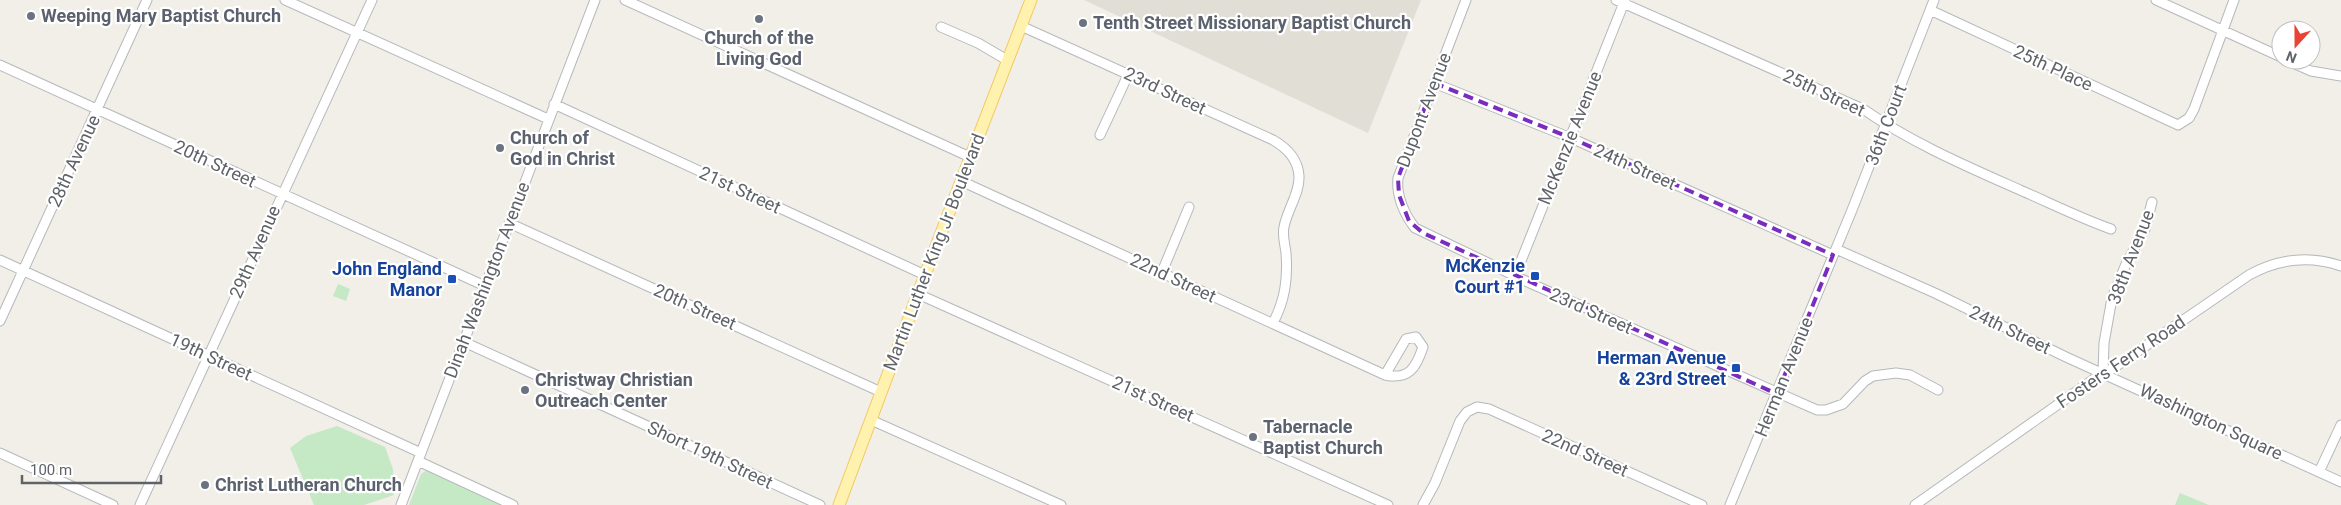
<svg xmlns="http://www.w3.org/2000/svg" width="2341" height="505" viewBox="0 0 2341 505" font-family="Roboto,sans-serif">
  <rect width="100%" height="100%" fill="#f1efe8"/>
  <path fill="#e1ded6" d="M 1084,0 L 1421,0 L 1368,133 Z"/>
  <path fill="#c5e8c5" d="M 338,284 L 350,289 L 346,301 L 333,296 Z
    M 337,426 L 385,447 L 393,469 L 394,495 L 364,505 L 314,505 L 290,448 L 306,436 Z
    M 427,470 L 504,505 L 409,505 L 421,474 Z
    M 2180,493 L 2209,505 L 2175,505 Z"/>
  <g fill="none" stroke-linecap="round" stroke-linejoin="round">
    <defs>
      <path id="minor" d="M 285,0 L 548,119
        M 625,0 L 970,157
        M 1466,0 L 1398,178 C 1396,195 1404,214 1415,228 L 1532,284 L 1817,410 L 1826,410 L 1843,404 L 1865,381 L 1873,376 L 1896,373 L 1910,375 L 1938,390
        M 1616,0 L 1863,109 C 1912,143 1966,166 2020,190 C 2050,203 2080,218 2111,229
        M 2156,0 L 2281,57
        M 1930,10 L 2178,125 L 2189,118 L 2194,109 L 2234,0
        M 1021,26 L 1273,140 C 1287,148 1298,159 1299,176 C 1300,193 1287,210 1284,227 C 1282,235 1285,244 1286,253 C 1288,279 1285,300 1273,323
        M 941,27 L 978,43 L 1007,60
        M 2286,60 L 2311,71 L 2341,76
        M 0,65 L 485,286
        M 1434,83 L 1571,138 L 1833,255
        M 554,104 L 925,275
        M 1100,135 L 1128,75
        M 961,181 L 1385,375
        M 509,223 L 881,392
        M 1836,249 L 1937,294 L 2066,357 L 2341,482
        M 0,260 L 421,453
        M 1162,272 L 1189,207
        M 1515,276 L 1625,0
        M 918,294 L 1388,505
        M 0,321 L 147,0
        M 1416,337 L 1423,347 C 1416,368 1409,380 1385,375 L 1406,339 Z
        M 464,342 L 820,505
        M 2103,373 L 2104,343 L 2112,298 L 2126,264 L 2145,229 L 2152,202
        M 871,420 L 1061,505
        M 0,453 L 113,505
        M 418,461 L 513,505
        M 2319,472 L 2341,425
        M 140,505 L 372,0
        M 401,505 L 595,0
        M 1423,505 L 1435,483 L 1460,421 L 1467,412 L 1477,407 L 1489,409 L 1702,505
        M 1730,505 L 1852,210 L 1934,0
        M 1915,505 L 2094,379 L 2115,367 L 2249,275 C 2278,259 2309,255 2341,266"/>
      <path id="major" d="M 839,505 L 925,275 L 1031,0"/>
    </defs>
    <use href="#minor" stroke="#b5b8bc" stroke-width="11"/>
    <use href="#major" stroke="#f2c960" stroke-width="13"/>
    <use href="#minor" stroke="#fff" stroke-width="9"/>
    <use href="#major" stroke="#fff2af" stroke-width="11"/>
  </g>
  <path fill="none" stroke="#7b2cbf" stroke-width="4" stroke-dasharray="10 6" stroke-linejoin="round" d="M 1434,83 L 1571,138 L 1833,255 L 1777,394 L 1423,233 L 1409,221 L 1399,195 L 1398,178 Z"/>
  <g fill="#6b7280" stroke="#fff" stroke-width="2">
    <circle cx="31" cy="16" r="5"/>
    <circle cx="759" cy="19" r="5"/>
    <circle cx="1083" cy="23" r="5"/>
    <circle cx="500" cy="148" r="5"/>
    <circle cx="525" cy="390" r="5"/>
    <circle cx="1253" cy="437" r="5"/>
    <circle cx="205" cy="485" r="5"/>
  </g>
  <g fill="#1a4fb4" stroke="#fff" stroke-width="2">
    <rect x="1530" y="271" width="10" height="10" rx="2.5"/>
    <rect x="447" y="274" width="10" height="10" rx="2.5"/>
    <rect x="1731" y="363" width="10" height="10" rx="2.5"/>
  </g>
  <g text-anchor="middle" stroke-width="4.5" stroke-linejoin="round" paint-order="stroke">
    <g font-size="18" font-weight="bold" fill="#5b616d" stroke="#fff" text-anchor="start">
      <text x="41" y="22">Weeping Mary Baptist Church</text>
      <text x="1093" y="29">Tenth Street Missionary Baptist Church</text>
      <text x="759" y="44" text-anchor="middle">Church of the<tspan x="759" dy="21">Living God</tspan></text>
      <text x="510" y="144">Church of<tspan x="510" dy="21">God in Christ</tspan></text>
      <text x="535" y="386">Christway Christian<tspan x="535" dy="21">Outreach Center</tspan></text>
      <text x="1263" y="433">Tabernacle<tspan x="1263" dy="21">Baptist Church</tspan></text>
      <text x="215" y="491">Christ Lutheran Church</text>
    </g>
    <g font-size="18" fill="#5f6368" stroke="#fff">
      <text transform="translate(2053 68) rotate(25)" y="6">25th Place</text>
      <text transform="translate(1165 91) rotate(25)" y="6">23rd Street</text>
      <text transform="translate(1824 93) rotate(25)" y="6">25th Street</text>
      <text transform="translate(1424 110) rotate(-69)" y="6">Dupont Avenue</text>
      <text transform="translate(1886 125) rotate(-69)" y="6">36th Court</text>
      <text transform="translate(1570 138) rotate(-68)" y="6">McKenzie Avenue</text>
      <text transform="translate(74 161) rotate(-65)" y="6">28th Avenue</text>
      <text transform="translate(215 164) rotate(25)" y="6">20th Street</text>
      <text transform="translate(1635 167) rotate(24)" y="6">24th Street</text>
      <text transform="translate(740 190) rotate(25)" y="6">21st Street</text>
      <text transform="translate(255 252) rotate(-66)" y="6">29th Avenue</text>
      <text transform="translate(934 252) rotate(-69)" y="6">Martin Luther King Jr Boulevard</text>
      <text transform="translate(2131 257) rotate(-69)" y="6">38th Avenue</text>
      <text transform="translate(1173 278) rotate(25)" y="6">22nd Street</text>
      <text transform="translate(487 280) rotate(-69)" y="6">Dinah Washington Avenue</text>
      <text transform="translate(695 307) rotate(24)" y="6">20th Street</text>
      <text transform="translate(1591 311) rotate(24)" y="6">23rd Street</text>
      <text transform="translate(2010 330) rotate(26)" y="6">24th Street</text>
      <text transform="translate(211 357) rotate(25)" y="6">19th Street</text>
      <text transform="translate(2121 362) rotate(-34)" y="6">Fosters Ferry Road</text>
      <text transform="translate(1784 377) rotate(-68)" y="6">Herman Avenue</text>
      <text transform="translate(1153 399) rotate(24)" y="6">21st Street</text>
      <text transform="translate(2211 422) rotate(25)" y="6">Washington Square</text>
      <text transform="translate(1585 453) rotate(24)" y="6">22nd Street</text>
      <text transform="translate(710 455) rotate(25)" y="6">Short 19th Street</text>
    </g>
    <g font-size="18" font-weight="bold" fill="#164399" stroke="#fff" text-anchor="end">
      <text x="1525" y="272">McKenzie<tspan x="1525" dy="21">Court #1</tspan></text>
      <text x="442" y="275">John England<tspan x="442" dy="21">Manor</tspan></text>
      <text x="1726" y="364">Herman Avenue<tspan x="1726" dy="21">&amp; 23rd Street</tspan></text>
    </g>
  </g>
  <g transform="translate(2296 45) rotate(201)"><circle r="24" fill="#ffffff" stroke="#bfc1c3"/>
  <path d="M0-4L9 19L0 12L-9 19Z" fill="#ea4335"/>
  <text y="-8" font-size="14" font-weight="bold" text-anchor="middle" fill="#5f6368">N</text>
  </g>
  <path d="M22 475v8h139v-8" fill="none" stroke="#5f6368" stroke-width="2.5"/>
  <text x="30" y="475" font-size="15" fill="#5f6368" stroke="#ffffff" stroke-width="4" paint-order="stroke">100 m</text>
</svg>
